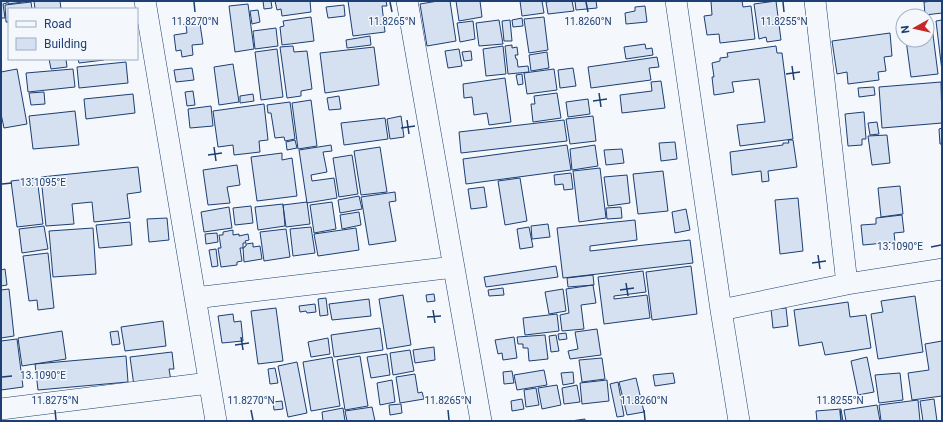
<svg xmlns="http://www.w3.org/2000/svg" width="943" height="422" viewBox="0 0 943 422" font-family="Roboto,sans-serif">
  <rect width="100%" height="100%" fill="#f4f7fb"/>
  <path fill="#d5e0f0" stroke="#1d3f73" d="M 1,1 L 7,1 L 7,3 L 3,4 L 5,18 L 1,18 Z
    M 8,1 L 30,1 L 8,4 Z
    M 34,1 L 60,1 L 61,9 L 35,9 Z
    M 263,1 L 271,1 L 272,8 L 264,9 Z
    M 275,1 L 310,1 L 311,12 L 282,16 L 281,9 L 277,10 Z
    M 348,1 L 386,1 L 387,6 L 382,6 L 385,32 L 353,36 Z
    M 438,1 L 450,1 L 456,41 L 427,46 L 420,4 Z
    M 456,1 L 480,1 L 482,17 L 459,21 Z
    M 520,1 L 542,1 L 544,13 L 522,16 Z
    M 552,1 L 572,1 L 574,11 L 548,14 L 546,2 Z
    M 575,1 L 596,1 L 597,8 L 576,10 Z
    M 711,1 L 742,1 L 743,7 L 751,6 L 755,39 L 720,43 L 719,34 L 707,35 L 704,16 L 712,15 Z
    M 776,1 L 781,40 L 767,42 L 766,37 L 759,39 L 754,4 Z
    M 933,1 L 942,1 L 942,13 L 925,15 L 924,2 Z
    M 31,2 L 32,9 L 9,9 L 9,22 L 6,22 L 5,5 Z
    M 248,4 L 254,49 L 235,52 L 229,6 Z
    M 344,5 L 345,16 L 328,18 L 326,7 Z
    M 645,6 L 647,22 L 626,24 L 625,13 L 635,11 L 635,7 Z
    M 258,10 L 260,22 L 252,24 L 250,11 Z
    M 311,17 L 314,41 L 282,45 L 280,27 L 284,26 L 283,21 Z
    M 544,17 L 548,50 L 529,53 L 524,19 Z
    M 522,18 L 523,26 L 513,27 L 512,20 Z
    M 499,20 L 503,44 L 479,46 L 476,23 Z
    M 510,20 L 512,41 L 504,41 L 502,21 Z
    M 942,20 L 942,71 L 936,21 Z
    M 473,21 L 475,39 L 460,42 L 457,23 Z
    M 200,24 L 203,44 L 192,45 L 193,55 L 182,57 L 181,50 L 176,51 L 174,35 L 187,33 L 186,25 Z
    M 932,27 L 938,74 L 911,77 L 906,40 L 927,40 L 927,28 Z
    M 276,28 L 278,46 L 255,49 L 253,31 Z
    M 890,33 L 892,56 L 884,57 L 886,71 L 878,72 L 879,80 L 848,84 L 847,72 L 837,74 L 832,41 Z
    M 370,36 L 371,45 L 347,48 L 346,40 Z
    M 645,44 L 646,49 L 652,48 L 653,55 L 626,59 L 624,47 Z
    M 512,45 L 512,48 L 517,47 L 518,55 L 515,55 L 516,59 L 517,59 L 518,67 L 528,66 L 529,72 L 508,74 L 505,46 Z
    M 293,46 L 294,52 L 307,51 L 312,89 L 301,91 L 301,96 L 287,98 L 280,47 Z
    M 503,46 L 506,74 L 486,76 L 483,49 Z
    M 776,46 L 777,53 L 782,53 L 793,139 L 740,146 L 737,125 L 765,122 L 759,79 L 732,82 L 734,92 L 714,95 L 712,77 L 714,77 L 712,63 L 720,61 L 720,58 L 728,57 L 727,53 Z
    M 374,47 L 379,85 L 325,93 L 320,53 Z
    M 277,49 L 283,97 L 261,100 L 255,52 Z
    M 459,49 L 462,66 L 448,68 L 445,51 Z
    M 471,51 L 472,60 L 464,61 L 462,52 Z
    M 547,52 L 549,68 L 531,71 L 529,55 Z
    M 657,57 L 659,67 L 649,68 L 651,80 L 591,88 L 588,67 Z
    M 49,59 L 66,59 L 67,67 L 51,69 Z
    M 78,59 L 103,59 L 104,60 L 79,63 Z
    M 126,62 L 128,83 L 79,88 L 77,67 Z
    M 233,64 L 239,102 L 219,105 L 214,67 Z
    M 192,68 L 194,80 L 176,82 L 174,70 Z
    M 573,68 L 576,86 L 560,88 L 558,70 Z
    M 17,69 L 27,124 L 4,128 L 1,114 L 1,72 Z
    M 73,69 L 75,87 L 28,92 L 26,73 Z
    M 554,69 L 557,90 L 527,94 L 524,73 Z
    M 522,74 L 523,84 L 518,85 L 516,75 Z
    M 505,78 L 511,122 L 489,125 L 487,113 L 474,115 L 472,97 L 464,98 L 463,84 Z
    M 661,81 L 665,108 L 622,113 L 620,95 L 652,91 L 651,82 Z
    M 941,82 L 942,123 L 882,128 L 879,87 Z
    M 874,87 L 875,95 L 859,97 L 858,88 Z
    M 193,91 L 195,105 L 187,106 L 185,92 Z
    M 44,92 L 45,104 L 31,105 L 29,93 Z
    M 557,93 L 561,118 L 533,122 L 531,104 L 535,104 L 534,96 Z
    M 133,94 L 135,113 L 86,119 L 84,99 Z
    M 253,94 L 254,101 L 240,103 L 240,96 Z
    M 339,96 L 341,109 L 329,110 L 327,98 Z
    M 588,99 L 590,114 L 568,117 L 566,102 Z
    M 311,100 L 317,146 L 298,149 L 292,103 Z
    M 290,102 L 295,139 L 285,141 L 284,137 L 275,138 L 271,113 L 268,113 L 267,105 Z
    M 264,104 L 268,140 L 259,141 L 260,152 L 234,155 L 233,145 L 218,147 L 213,111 Z
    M 211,106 L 213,126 L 190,128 L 188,109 Z
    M 75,111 L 79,145 L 33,149 L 29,116 Z
    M 864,112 L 866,139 L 862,139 L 862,145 L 848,146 L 845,114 Z
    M 401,116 L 404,137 L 390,139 L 387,119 Z
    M 593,116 L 596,141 L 570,144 L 566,119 Z
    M 385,118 L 388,139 L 344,145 L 341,123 Z
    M 564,120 L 567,141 L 461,153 L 459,132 Z
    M 877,122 L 879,134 L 870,135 L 868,123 Z
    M 942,128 L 942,144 L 940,144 L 939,129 Z
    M 887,135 L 890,163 L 872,165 L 868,136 Z
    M 295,140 L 297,148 L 287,150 L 286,142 Z
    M 788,140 L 793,140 L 797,167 L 768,171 L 769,181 L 762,182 L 761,171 L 732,175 L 730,152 L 783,145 L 783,143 L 789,143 Z
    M 675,142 L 677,159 L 661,161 L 659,143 Z
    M 331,145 L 332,151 L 323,152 L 327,172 L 311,175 L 312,181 L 334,178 L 337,198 L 307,203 L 299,150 Z
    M 567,145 L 571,170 L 466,184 L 463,159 Z
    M 595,145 L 598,166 L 572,170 L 570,149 Z
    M 380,147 L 387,192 L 361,195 L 354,151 Z
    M 622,149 L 624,163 L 606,165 L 604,150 Z
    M 282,153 L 282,160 L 292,158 L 297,196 L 257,201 L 251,157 Z
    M 352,155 L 358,194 L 339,197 L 333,158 Z
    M 237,165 L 240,185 L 227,187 L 230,203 L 208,205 L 203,170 Z
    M 138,167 L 141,192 L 127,194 L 130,218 L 94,222 L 92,202 L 72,204 L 74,224 L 46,226 L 41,177 Z
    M 600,168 L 606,218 L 579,222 L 573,171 Z
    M 663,171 L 668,211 L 638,214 L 633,174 Z
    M 571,173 L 573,189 L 564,190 L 563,184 L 555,185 L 554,175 Z
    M 627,175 L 630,203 L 608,206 L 604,177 Z
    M 37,178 L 43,224 L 17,227 L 11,181 Z
    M 520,178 L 527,221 L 505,225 L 498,181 Z
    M 900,186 L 903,214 L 881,217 L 878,188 Z
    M 484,187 L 487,207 L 471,209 L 468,189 Z
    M 395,192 L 396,201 L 389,202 L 396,241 L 369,245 L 361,197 Z
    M 359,196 L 362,209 L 340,213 L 338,200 Z
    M 798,198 L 803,251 L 780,254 L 775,200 Z
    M 307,202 L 310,224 L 286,227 L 283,205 Z
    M 332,202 L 336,229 L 314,233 L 310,205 Z
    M 283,204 L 285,226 L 258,230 L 255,207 Z
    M 251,206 L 253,223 L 235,225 L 233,208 Z
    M 229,207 L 232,228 L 204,232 L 201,212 Z
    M 621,207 L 622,218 L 607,219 L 606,208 Z
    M 686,209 L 690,230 L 675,233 L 672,212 Z
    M 359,212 L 361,225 L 342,229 L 340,215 Z
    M 902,215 L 904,232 L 894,233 L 895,242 L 863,245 L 861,225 L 876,224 L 876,218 Z
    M 167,218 L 169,240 L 149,242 L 147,219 Z
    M 635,220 L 637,240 L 590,246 L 590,251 L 690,240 L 693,263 L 563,278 L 557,228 Z
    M 130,222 L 132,245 L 99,248 L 96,225 Z
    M 548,224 L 550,237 L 532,239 L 531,226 Z
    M 44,226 L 48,249 L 22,253 L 19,229 Z
    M 311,227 L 315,253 L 293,256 L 290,229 Z
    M 529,227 L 533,247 L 520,249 L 517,229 Z
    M 93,228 L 96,274 L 53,277 L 49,231 Z
    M 356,228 L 359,250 L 318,256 L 314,234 Z
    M 286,229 L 290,257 L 264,261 L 260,232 Z
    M 233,230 L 233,235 L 239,234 L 239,236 L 248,234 L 249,240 L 245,241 L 246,243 L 243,243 L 243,248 L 240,248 L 242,261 L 237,262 L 237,265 L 221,267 L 218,248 L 221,248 L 219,235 L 223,235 L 223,232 Z
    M 217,233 L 218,242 L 206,244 L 205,234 Z
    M 253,243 L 253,247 L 260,246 L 262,259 L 244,262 L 243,248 L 244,248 L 244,247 L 246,246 L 246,244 Z
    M 216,249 L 218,266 L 212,267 L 209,250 Z
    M 48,253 L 54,308 L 38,310 L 37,300 L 29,301 L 23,256 Z
    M 556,266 L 558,277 L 486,287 L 484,277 Z
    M 691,266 L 697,314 L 652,320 L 646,272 Z
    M 5,269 L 7,285 L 1,286 L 1,270 Z
    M 643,271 L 646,292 L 614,296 L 614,299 L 647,295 L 650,318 L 604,324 L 598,277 Z
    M 593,275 L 594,285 L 568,287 L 567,278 Z
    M 593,285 L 596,303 L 581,305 L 584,329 L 562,331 L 560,315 L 569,313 L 566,289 Z
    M 503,288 L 504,295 L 489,296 L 488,290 Z
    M 9,289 L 14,336 L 1,338 L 1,290 Z
    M 563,289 L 566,311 L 549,314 L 545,292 Z
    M 434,294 L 435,301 L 427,302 L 426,295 Z
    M 403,295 L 411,345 L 387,349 L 379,299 Z
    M 915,296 L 923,352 L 878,359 L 871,314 L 883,312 L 881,301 Z
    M 326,298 L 328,315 L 320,316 L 318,299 Z
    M 369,299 L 371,316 L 332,320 L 329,304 Z
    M 848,302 L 850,317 L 866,315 L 871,348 L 825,355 L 822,342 L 799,346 L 794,310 Z
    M 315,304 L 316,312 L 307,313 L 306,311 L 300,312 L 299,306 Z
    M 276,308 L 283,361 L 258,364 L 251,311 Z
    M 786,308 L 788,326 L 773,328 L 771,309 Z
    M 233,314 L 234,322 L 241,321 L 243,341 L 222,343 L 218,316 Z
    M 557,314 L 559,331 L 525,335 L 523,318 Z
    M 163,321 L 166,346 L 125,351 L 121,327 Z
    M 380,328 L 383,350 L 334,357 L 331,335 Z
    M 597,329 L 601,355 L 570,359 L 568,351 L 578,349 L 575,332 Z
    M 62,331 L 66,359 L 22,366 L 18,338 Z
    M 118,331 L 120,344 L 112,345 L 110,332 Z
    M 566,333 L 567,339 L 559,340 L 558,334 Z
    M 545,335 L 548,359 L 529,361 L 528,348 L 523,348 L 523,344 L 518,344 L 517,337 Z
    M 556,335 L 559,351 L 551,352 L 549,336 Z
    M 514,337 L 517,358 L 503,360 L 502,353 L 498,354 L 495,340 Z
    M 328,338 L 330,354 L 311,357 L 308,342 Z
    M 17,339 L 23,387 L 1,390 L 1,341 Z
    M 942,341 L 942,396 L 912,400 L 908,373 L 929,370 L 925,344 Z
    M 434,347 L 435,360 L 415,363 L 413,350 Z
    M 410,350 L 414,371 L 393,375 L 390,353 Z
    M 172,352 L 174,369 L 169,369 L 171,381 L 134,386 L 130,357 Z
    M 387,354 L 390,375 L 371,378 L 367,357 Z
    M 126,356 L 128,382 L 38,390 L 35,364 Z
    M 360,356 L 368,406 L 345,410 L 337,360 Z
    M 332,357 L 340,406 L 311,411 L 303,362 Z
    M 867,357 L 874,392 L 858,395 L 851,361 Z
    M 602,358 L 605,379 L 582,382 L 579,360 Z
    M 297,362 L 307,413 L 288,417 L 278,366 Z
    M 275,368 L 278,383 L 270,384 L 268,369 Z
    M 544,370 L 547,385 L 517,390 L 514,375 Z
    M 512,371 L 514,383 L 504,384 L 503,372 Z
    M 573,372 L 574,383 L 563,385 L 561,373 Z
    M 673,373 L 675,383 L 655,386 L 653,375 Z
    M 900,373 L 903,400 L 879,403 L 875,375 Z
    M 415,374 L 418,393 L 422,392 L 424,399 L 400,403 L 396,377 Z
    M 636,378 L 644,412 L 627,415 L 619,382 Z
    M 392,380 L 395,402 L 380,405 L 377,383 Z
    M 607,380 L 609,401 L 582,404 L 580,383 Z
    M 618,382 L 624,416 L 617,417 L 610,384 Z
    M 557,385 L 561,405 L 542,409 L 538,388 Z
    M 577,385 L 580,402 L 564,404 L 562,388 Z
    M 536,388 L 539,405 L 526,407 L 524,390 Z
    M 522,399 L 524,409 L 512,411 L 511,401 Z
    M 934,399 L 937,421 L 923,421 L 920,401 Z
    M 918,400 L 920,421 L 881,421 L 879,405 Z
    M 282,401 L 283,409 L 274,410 L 273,402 Z
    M 401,404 L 402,413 L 390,415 L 389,405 Z
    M 877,405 L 880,421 L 846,421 L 844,410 Z
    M 372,407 L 375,421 L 347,421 L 345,411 Z
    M 343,408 L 345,421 L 323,421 L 322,412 Z
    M 841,409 L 843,421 L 817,421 L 816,411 Z
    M 585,419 L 585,421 L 571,421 Z"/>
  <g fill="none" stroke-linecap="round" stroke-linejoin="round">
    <defs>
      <path id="minor" d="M 145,1 L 216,421
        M 407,1 L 481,421
        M 676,1 L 721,310 L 739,421
        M 815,1 L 847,284
        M 195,298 L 454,267
        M 721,310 L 847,284 L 942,269
        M 1,409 L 209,383"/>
    </defs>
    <use href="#minor" stroke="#1d3f73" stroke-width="22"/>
    <use href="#minor" stroke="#f4f7fb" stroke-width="21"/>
  </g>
  <path fill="none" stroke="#1d3f73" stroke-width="1.5" d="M 194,2 L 195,12M 390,2 L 392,12M 586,2 L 588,12M 783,2 L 784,12M 792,66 L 794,80M 786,74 L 800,72M 599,93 L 601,107M 593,101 L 607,99M 407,120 L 409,134M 401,128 L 415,126M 214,147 L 216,161M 208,155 L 222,153M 2,184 L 12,183M 931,247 L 941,245M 818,255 L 820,269M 812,263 L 826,261M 626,283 L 628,296M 620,290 L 634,288M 433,310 L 435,323M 427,317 L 441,316M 241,337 L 243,350M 235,345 L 249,343M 2,377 L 12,376M 55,410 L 56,420M 251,410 L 253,420M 448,410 L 449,420M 644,410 L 645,420M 840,410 L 841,420"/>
  <g font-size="10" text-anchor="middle" fill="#1d3f73" stroke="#f4f7fb" stroke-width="3" stroke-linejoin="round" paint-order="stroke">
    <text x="195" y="25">11.8270°N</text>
    <text x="392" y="25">11.8265°N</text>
    <text x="588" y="25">11.8260°N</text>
    <text x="784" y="25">11.8255°N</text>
    <text x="43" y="186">13.1095°E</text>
    <text x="900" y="250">13.1090°E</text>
    <text x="43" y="379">13.1090°E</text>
    <text x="55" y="404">11.8275°N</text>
    <text x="251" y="404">11.8270°N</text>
    <text x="448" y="404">11.8265°N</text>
    <text x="644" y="404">11.8260°N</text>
    <text x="840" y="404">11.8255°N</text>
  </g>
  <rect width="943" height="422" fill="none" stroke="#1d3f73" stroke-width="4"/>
  <rect x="8" y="8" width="130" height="52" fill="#f4f7fb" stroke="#9eadc5"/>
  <rect x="16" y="21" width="20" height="6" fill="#f4f7fb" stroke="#9eadc5"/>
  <text x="44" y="28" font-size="12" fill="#1d3f73">Road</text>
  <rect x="16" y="38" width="20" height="12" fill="#d5e0f0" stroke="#9eadc5"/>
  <text x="44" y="48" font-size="12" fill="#1d3f73">Building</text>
  <g transform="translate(915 28) rotate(262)"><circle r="19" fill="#f4f7fb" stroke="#9eadc5"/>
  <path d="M0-3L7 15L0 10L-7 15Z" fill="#c62828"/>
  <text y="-6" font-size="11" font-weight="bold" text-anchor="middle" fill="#1d3f73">N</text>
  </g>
</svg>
